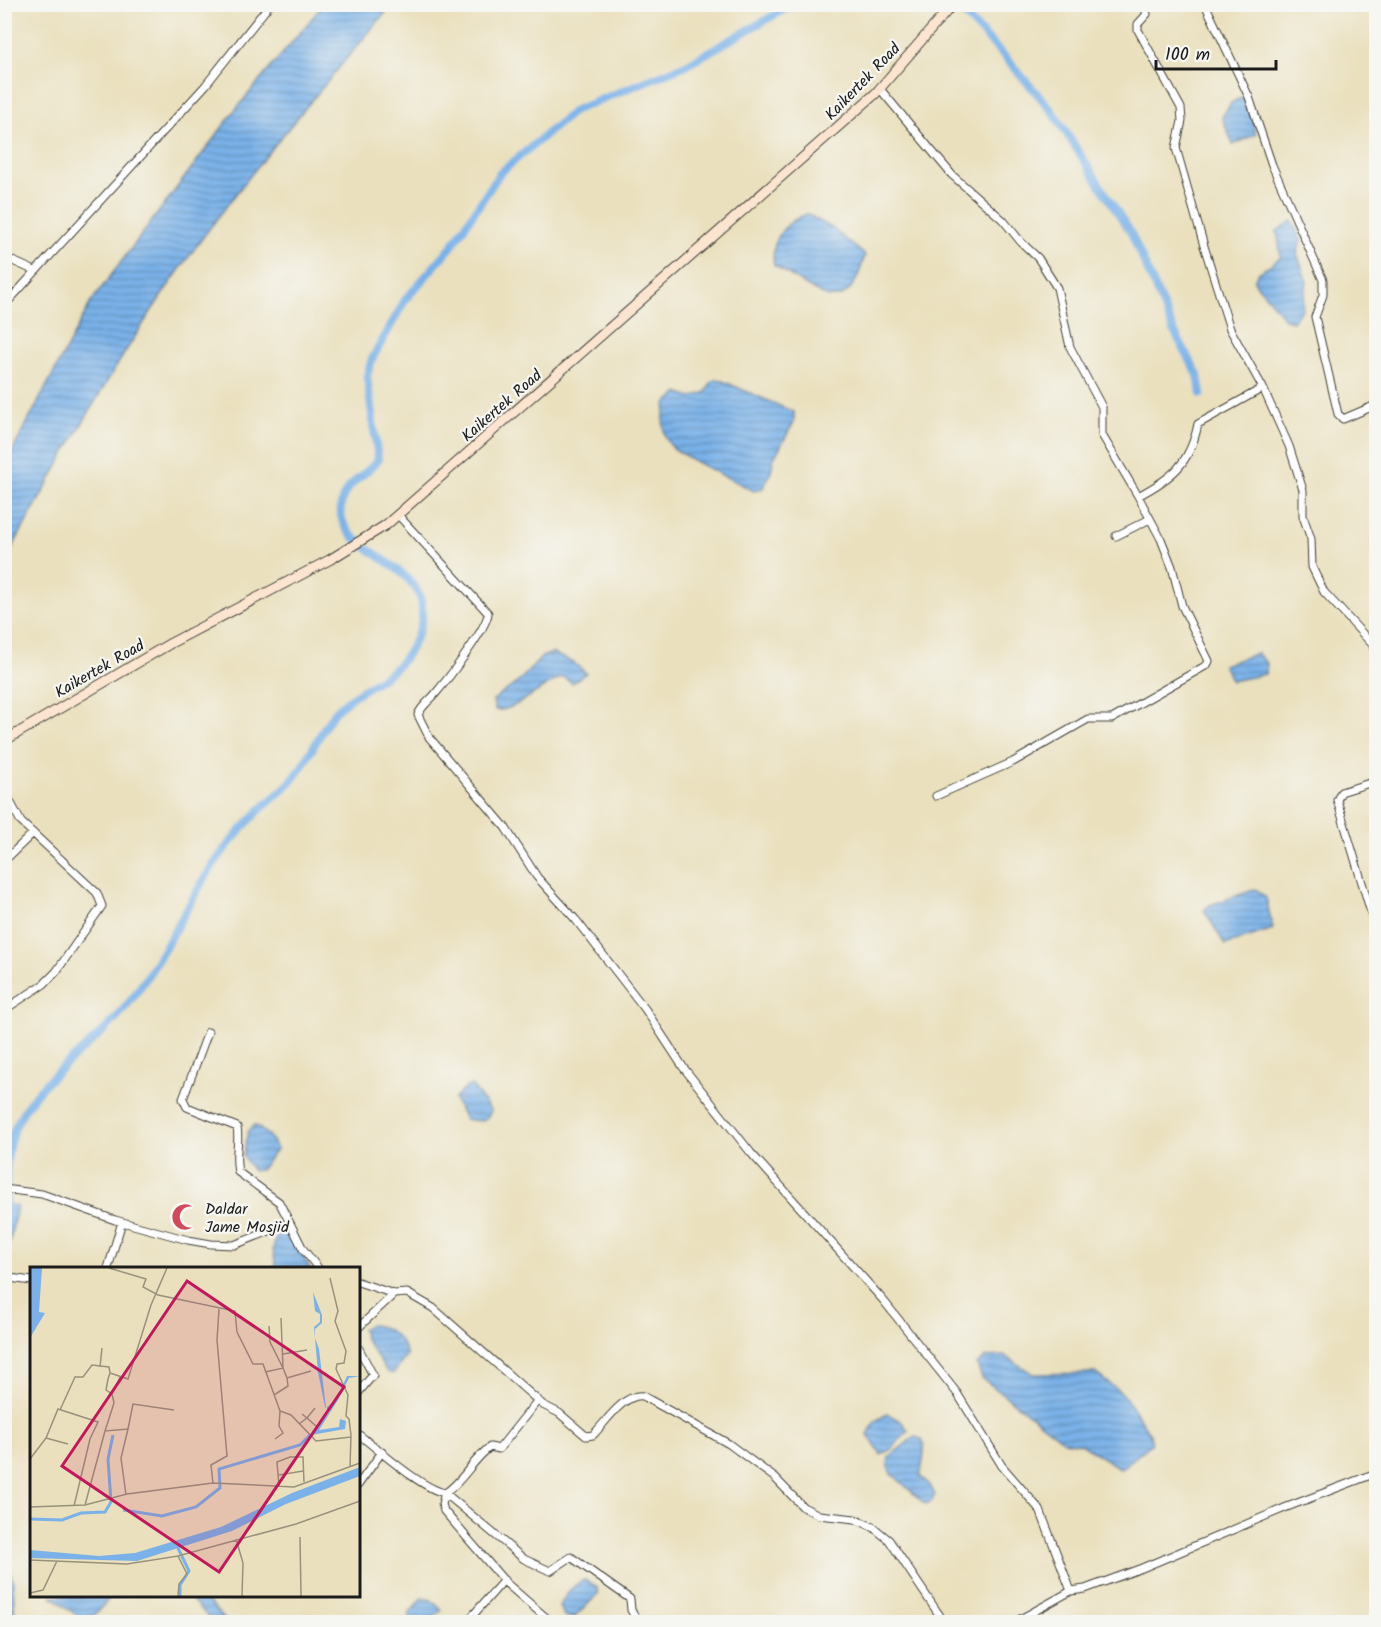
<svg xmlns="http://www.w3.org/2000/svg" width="1381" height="1627" viewBox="0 0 1381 1627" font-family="Kalam,sans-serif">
  <defs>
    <pattern id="water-rules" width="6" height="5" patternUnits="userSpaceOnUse" patternTransform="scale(1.5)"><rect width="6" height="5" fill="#79b1e8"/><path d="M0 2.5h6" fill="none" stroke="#628fbb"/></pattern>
  </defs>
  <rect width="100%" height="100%" fill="#f6f6f2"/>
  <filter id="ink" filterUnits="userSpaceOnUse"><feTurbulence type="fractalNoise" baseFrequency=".0167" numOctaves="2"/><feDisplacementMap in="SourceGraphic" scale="12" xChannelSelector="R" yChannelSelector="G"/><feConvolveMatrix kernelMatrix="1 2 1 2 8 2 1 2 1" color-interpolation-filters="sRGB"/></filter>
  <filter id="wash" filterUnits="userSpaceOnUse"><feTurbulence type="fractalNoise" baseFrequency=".008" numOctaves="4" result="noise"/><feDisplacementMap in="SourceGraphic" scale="24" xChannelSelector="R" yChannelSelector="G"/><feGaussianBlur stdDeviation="1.35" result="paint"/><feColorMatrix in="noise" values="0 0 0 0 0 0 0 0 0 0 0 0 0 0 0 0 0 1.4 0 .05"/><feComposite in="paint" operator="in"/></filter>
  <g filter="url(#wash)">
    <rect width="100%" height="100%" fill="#eae0bd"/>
    <path fill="url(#water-rules)" stroke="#4a6682" stroke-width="1.5" d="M 323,5 L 392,5 C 317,94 240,183 173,279 C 111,369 58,465 5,561 L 5,465 L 91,302 L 236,109 Z
      M 1241,97 L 1246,99 L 1256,134 L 1233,145 L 1222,117 L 1231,103 Z
      M 807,214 L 832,228 L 865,255 C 846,327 818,291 774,265 C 770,240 784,222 807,214 Z
      M 1292,221 L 1301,240 L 1297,253 L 1307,282 L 1302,309 L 1293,321 L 1283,318 C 1275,303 1263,295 1254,281 L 1257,274 L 1281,257 L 1277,231 Z
      M 718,379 L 794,412 L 794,422 L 773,460 L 771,472 L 763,488 L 754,491 C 736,481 684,459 671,446 C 660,435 663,415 667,402 L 679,393 L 691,398 L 706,392 L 712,381 Z
      M 552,653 L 574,663 L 586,673 L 572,683 L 563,677 C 542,684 515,713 495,710 L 493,700 L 518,682 L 542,657 Z
      M 1257,653 L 1267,664 L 1265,674 L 1232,681 L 1223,665 Z
      M 1256,889 L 1266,898 L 1273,929 L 1225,945 L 1204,910 L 1210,905 Z
      M 468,1086 L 472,1086 L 491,1111 C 485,1124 478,1121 465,1119 L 454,1099 Z
      M 255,1125 L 268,1135 L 277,1149 L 260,1170 L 253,1171 L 243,1156 L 248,1131 Z
      M 5,1205 L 17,1206 L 5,1265 L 4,1205 Z
      M 278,1231 L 288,1233 L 310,1268 L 276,1268 L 273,1249 Z
      M 368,1325 C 388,1325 401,1337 407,1355 L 394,1373 L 389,1373 L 385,1369 L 365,1339 L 362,1329 Z
      M 1006,1356 L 1033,1374 L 1095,1373 L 1123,1394 L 1150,1434 L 1152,1443 L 1121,1469 L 1081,1444 L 1064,1441 L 982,1378 L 977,1365 L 986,1357 Z
      M 887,1414 L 900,1420 L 908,1430 L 893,1448 L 881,1455 L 868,1435 L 875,1421 Z
      M 914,1437 L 922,1439 C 927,1447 922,1465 920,1476 L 930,1485 L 935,1495 L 931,1502 L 925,1504 L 890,1472 L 888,1466 L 889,1457 Z
      M 5,1556 L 13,1581 L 15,1622 L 5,1622 Z
      M 585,1580 L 597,1587 L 598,1594 L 574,1618 L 564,1617 L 560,1606 C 565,1595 573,1584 585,1580 Z
      M 52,1596 L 112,1596 L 93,1616 L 83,1620 Z
      M 188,1596 L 203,1596 L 227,1622 L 213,1622 Z
      M 422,1598 L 430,1599 L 442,1610 L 428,1622 L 409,1622 L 409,1614 Z"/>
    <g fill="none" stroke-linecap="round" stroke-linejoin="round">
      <path stroke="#79b1e8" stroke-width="8" d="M 954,4 L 1005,57 L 1052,111 L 1131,233 L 1174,331 L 1198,375 L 1201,394
        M 4,1228 C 9,1193 0,1157 17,1123 C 41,1074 90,1051 123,1010 C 155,971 177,924 203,881 C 216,859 235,835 254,816 C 266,803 281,793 293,779 C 310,759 318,734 334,713 C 357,686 392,682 411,648 C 462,559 325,561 342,500 C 347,483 368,473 378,460 L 367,376 L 372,359 L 405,300 L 452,246 L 500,173 L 575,110 L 686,65 L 794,4"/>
    </g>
  </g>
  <g filter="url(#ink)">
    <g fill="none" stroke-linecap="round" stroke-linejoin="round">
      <defs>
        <path id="street" d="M 1143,4 L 1147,14 L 1138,24 L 1138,30 L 1181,108 L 1182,121 L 1176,148 L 1204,246 L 1230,329 L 1263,388
          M 1205,4 L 1249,97 L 1272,165 L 1323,280 L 1323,295 L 1315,317 L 1338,414 L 1343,419 L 1376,405
          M 880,89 L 952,175 L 1003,220 L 1021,242 L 1038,258 L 1057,288 L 1070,347 L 1102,407 L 1102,435 L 1138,496 C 1172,478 1190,464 1198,424 L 1263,388 L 1289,446 L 1303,490 L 1303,516 L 1311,539 L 1312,567 L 1324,592 L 1373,645 L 1376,644
          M 4,257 L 35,271
          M 4,306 L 205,86 L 270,4
          M 398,515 L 488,613 C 488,627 447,680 436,693 C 430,701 422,705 418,715 L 429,737 L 505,827 L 537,877 L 576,920 L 645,1009 L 683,1067 L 751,1153 L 883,1300 L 957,1393 L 1002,1466 L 1040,1510 L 1071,1591
          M 1116,536 L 1150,519
          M 1373,645 L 1376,657
          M 1376,781 L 1341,792 L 1337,800 L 1376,929
          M 4,790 L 21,822 L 97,893 L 102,906 L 56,972 L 44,984 L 4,1010
          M 936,796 L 1013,762 L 1088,719 L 1112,719 L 1207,665 L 1209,661 L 1182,606 L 1172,567 L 1161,539 L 1138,496
          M 4,861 L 33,833
          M 208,1032 L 183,1099 L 187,1107 L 237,1127 C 240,1143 234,1154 238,1172 L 279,1202 L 290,1223
          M 4,1189 L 42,1194 L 115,1220 L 188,1240 L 211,1244 L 234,1245 L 290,1223 L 303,1249 L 318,1268
          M 108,1268 L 122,1222
          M 10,1278 L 32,1281
          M 358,1282 L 394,1294 L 407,1293 L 433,1308 L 543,1405 L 559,1413 L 586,1436 L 593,1435 C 605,1423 624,1393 643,1396 L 729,1444 L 775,1478 L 803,1507 L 819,1515 L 855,1519 L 873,1527 L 889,1540 L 944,1622
          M 358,1328 L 394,1294
          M 358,1347 L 373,1375 L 358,1393
          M 358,1434 C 378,1449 422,1489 445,1493 C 463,1482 472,1460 490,1447 L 499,1449 L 538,1400
          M 358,1485 L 382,1452
          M 467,1622 L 504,1580
          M 551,1622 L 506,1583 L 444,1511 L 442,1504 L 445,1493 L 524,1559 L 550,1571 L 571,1557 L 630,1599 L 631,1610 L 638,1622
          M 1015,1622 L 1071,1591 L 1085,1589 L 1142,1568 L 1287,1507 L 1376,1473"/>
        <path id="secondary" d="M 4,741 L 171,643 L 331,559 L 386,525 L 875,94 L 953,4"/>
      </defs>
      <use href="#street" stroke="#3b3934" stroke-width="9"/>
      <use href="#secondary" stroke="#3b3934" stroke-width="11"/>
      <use href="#street" stroke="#fff" stroke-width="7"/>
      <use href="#secondary" stroke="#fce5d0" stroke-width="9"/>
    </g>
  </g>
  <defs>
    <symbol id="mosque-bare" viewBox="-9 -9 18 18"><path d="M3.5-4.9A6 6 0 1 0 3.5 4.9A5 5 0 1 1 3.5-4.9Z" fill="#d1495b" stroke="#f6f6f2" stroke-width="2.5" paint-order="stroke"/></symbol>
  </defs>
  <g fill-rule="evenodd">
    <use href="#mosque-bare" x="166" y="1198" width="38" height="38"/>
  </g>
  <g text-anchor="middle" stroke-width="4.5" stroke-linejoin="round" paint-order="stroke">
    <g font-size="16" fill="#1c1c1c" stroke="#f6f6f2">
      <text transform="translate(862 81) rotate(-46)" y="6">Kaikertek Road</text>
      <text transform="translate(501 405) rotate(-41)" y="6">Kaikertek Road</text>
      <text transform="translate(99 668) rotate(-30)" y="6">Kaikertek Road</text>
    </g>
    <g font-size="16" fill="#1c1c1c" stroke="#f6f6f2" text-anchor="start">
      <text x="205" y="1214">Daldar<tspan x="205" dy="18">Jame Mosjid</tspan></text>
    </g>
  </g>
  <g transform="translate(30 1267)">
    <rect width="330" height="330" fill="#eae0bd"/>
    <path d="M 0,1 L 12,1 L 9,45 L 15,46 L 0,71 ZM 283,25 L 292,48 L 292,56 L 285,62 L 285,71 L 289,82 L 296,141 L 306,133 L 317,109 L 330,109 L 319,111 L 308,133 L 289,163 L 309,160 L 310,152 L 316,154 L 315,162 L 281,168 L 300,144 L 295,140 L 288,105 L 284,60 L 290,55 L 290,47 L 285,44 ZM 330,200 L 330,209 L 256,237 L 202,264 L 107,294 L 0,291 L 0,283 L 69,289 L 105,286 L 191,260 L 262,226 Z" fill="#79b1e8"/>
    <path fill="none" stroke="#79b1e8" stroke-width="3" d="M 93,243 L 132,249 L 166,240 L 190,221 L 189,202 L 270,178 L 280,168M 0,252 L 32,253 L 51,246 L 75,245 L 81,235 L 78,192 L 83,168M 147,279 L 159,304 L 150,318 L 150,329"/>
    <path fill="none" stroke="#98927d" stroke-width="1.5" d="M 79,1 L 116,12 L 113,20 L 128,28 L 205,44 L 207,65 L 223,97 L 233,97 L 250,144 L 261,148 L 286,174 L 321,170M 300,11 L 308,44 L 305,54 L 316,84 L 314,96 L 307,97 L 306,102 L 318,128 L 316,149 L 319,152 L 321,168 L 320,200M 239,59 L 240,75 L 253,101 L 251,51M 253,87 L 277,83M 70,100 L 72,81M 235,105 L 253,101 L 257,111 L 258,119 L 244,128M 257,111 L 281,104M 82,127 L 90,110M 30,143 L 45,110 L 53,110 L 62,98 L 79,100 L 80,106M 272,147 L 277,151 L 285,141M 269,157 L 277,151 L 286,159M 98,162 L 103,137 L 144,143M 16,171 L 38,177M 245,172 L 253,166 L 249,159 L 250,144M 0,192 L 16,171 L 28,142 L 68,155 L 60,172 L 44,239M 249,208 L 273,204M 183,216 L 181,198 L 197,189 L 187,73 L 189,42M 249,219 L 247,195 L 260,190 L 273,190 L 274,215M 96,228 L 91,191 L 98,162 L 75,164 L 84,136 L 82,127 L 76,123 L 78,112 L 80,106 L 98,112 L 121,38 L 137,1M 55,238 L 75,164M 0,240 L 55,238 L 97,227 L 183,216 L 264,220 L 330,196M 270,270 L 271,329M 206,272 L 213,296 L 212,329M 148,289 L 266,257 L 330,234M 0,293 L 97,297 L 148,289 L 157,307 L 149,317 L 148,329M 0,326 L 13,323 L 27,294"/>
    <path fill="#c2185b" fill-opacity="0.15" stroke="#c2185b" stroke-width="3" d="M 157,14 L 314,120 L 189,305 L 32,199 Z"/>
    <rect width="330" height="330" fill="none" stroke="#1c1c1c" stroke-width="3"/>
  </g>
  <rect width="1381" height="1627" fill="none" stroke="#f6f6f2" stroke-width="24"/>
  <path d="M1156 60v9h120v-9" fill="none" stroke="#1c1c1c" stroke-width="3"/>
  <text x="1165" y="60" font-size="18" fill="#1c1c1c" stroke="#f6f6f2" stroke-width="4.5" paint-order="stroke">100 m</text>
</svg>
